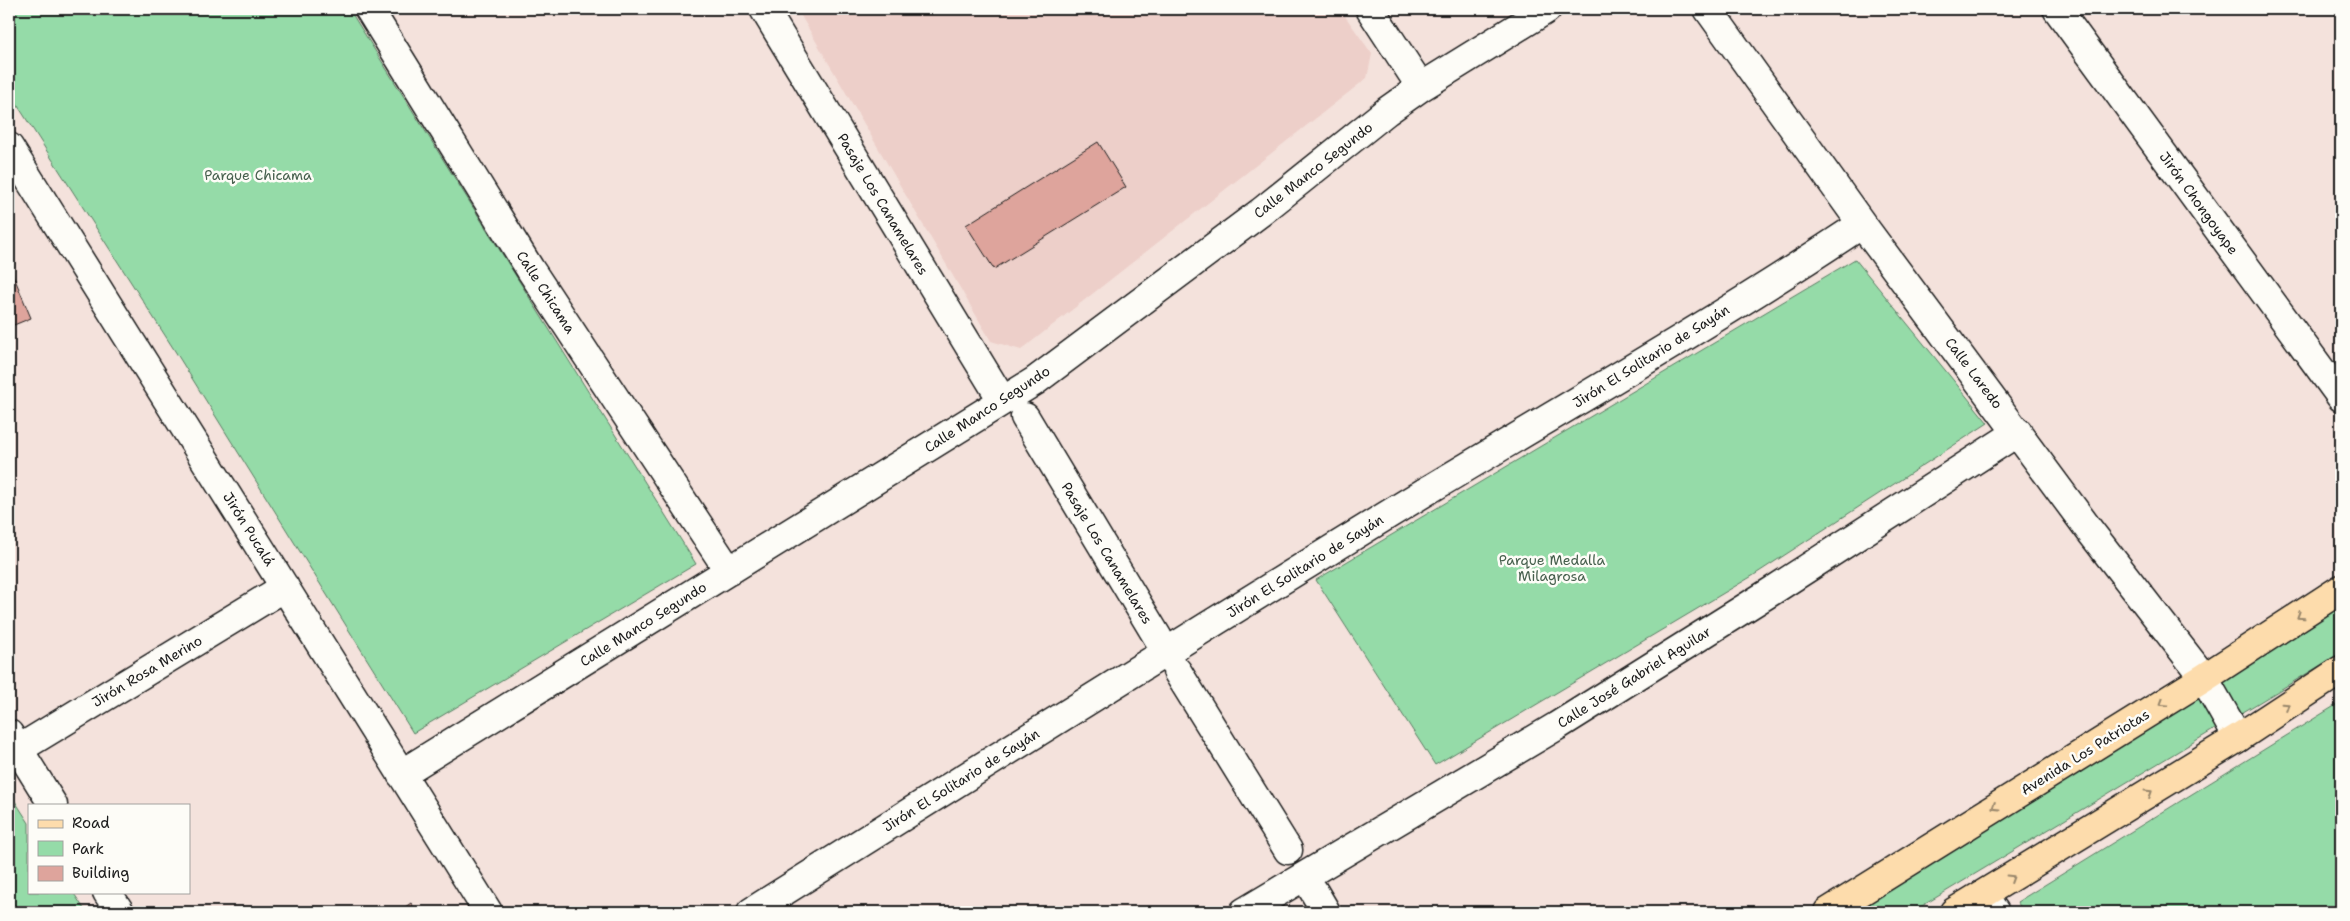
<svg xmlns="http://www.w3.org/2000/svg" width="2350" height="921" viewBox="0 0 2350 921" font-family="'Shantell Sans',sans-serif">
  <rect width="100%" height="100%" fill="#f4e2dc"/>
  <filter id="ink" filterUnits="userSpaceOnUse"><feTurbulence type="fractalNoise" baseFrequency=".02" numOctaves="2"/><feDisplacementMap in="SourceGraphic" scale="10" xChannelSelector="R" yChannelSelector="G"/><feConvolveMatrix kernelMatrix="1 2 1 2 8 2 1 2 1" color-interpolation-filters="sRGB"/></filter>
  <g filter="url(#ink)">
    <path fill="#edcfc9" d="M 797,9 L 1340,9 L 1372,54 L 1367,78 L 1021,350 L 991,341 Z"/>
    <path fill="#95dba8" stroke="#587c62" d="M 9,9 L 349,9 L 696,564 L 413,733 L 175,351 L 9,92 Z
      M 1855,259 L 1988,423 L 1754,575 L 1435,765 L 1316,580 Z
      M 2341,598 L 2341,652 L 2331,659 L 1912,912 L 1848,912 Z
      M 2341,702 L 2341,912 L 2024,912 L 2017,902 Z
      M 11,795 L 29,823 L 29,892 L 73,892 L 86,912 L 9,912 L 9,796 Z"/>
    <path fill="#dea49c" stroke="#1c1c1c" d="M 1098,142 L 1126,187 L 994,269 L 966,225 Z
      M 9,265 L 31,318 L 9,327 Z
      M 411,903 L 417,912 L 398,912 Z"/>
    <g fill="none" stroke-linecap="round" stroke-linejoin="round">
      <defs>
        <path id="minor" d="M 369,9 L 530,269 L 729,571
          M 764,9 L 1002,400
          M 1370,9 L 1421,87
          M 1708,9 L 1862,224 L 2090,531 L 2204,678 L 2238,738
          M 2057,9 L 2341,397
          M 9,147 L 488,912
          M 1025,417 L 1158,638
          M 1177,671 L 1288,850
          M 9,734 L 53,805
          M 9,755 L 285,587
          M 401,774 L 1035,381 L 1261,212 L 1387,111 L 1421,87 L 1547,9
          M 1313,890 L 1326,912
          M 107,892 L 120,912
          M 1983,895 L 1995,912
          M 751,912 C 975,771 1199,630 1425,492 C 1571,404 1720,319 1862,224
          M 1244,912 L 1557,726 L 1772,591 L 2018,432"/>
        <path id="major" d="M 1828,912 L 2204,678 L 2341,589
          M 1954,912 L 2238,738 L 2341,670"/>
      </defs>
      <use href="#minor" stroke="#1c1c1c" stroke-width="31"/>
      <use href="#major" stroke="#1c1c1c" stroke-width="31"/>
      <use href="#minor" stroke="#fdfcf7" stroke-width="28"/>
      <use href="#major" stroke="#fddcac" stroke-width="28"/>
    </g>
    <defs><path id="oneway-chevron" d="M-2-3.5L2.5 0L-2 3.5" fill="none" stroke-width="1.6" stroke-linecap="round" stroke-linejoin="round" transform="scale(1.25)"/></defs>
    <g stroke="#98866b">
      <use href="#oneway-chevron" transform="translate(2300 616) rotate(147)"/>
      <use href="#oneway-chevron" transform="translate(2163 703) rotate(148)"/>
      <use href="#oneway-chevron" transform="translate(2286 706) rotate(-33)"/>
      <use href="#oneway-chevron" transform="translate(2149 793) rotate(-32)"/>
      <use href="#oneway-chevron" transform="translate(1995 807) rotate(148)"/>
      <use href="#oneway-chevron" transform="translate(2011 878) rotate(-32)"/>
    </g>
  </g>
  <g text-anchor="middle" stroke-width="5" stroke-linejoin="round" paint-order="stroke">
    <g font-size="14" fill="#1c1c1c" stroke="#fdfcf7">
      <text transform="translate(1313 170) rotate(-38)" y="5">Calle Manco Segundo</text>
      <text transform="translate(2199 203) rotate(54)" y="5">Jirón Chongoyape</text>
      <text transform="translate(883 204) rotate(59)" y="5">Pasaje Los Canamelares</text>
      <text transform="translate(546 292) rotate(57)" y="5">Calle Chicama</text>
      <text transform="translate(1651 356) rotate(-32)" y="5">Jirón El Solitario de Sayán</text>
      <text transform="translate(1974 373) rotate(53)" y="5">Calle Laredo</text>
      <text transform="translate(987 409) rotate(-33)" y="5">Calle Manco Segundo</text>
      <text transform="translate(249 529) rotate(58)" y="5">Jirón Pucalá</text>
      <text transform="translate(1107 553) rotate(59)" y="5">Pasaje Los Canamelares</text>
      <text transform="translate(1305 566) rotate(-32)" y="5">Jirón El Solitario de Sayán</text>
      <text transform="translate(643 624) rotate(-32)" y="5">Calle Manco Segundo</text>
      <text transform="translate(147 671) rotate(-31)" y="5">Jirón Rosa Merino</text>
      <text transform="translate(1634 677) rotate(-32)" y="5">Calle José Gabriel Aguilar</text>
      <text transform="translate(2085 752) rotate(-32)" y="5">Avenida Los Patriotas</text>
      <text transform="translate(961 780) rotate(-32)" y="5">Jirón El Solitario de Sayán</text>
    </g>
    <g font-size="14" fill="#465f4d" stroke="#fdfcf7">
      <text x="258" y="180">Parque Chicama</text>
      <text x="1552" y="565">Parque Medalla<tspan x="1552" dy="16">Milagrosa</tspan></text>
    </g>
  </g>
  <rect width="2350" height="921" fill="none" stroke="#fdfcf7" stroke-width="30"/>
  <rect x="15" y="15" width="2320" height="891" fill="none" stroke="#1c1c1c" stroke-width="2" filter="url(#ink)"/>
  <rect x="28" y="804" width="162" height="90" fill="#fdfcf7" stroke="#a3a29f"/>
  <rect x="38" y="820" width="25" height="8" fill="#fddcac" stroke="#a3a29f"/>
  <text x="72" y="828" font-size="15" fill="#1c1c1c">Road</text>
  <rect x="38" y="841" width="25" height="15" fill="#95dba8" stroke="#a3a29f"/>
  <text x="72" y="854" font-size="15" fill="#1c1c1c">Park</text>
  <rect x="38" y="866" width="25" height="15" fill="#dea49c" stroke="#a3a29f"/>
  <text x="72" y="878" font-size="15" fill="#1c1c1c">Building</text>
</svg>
